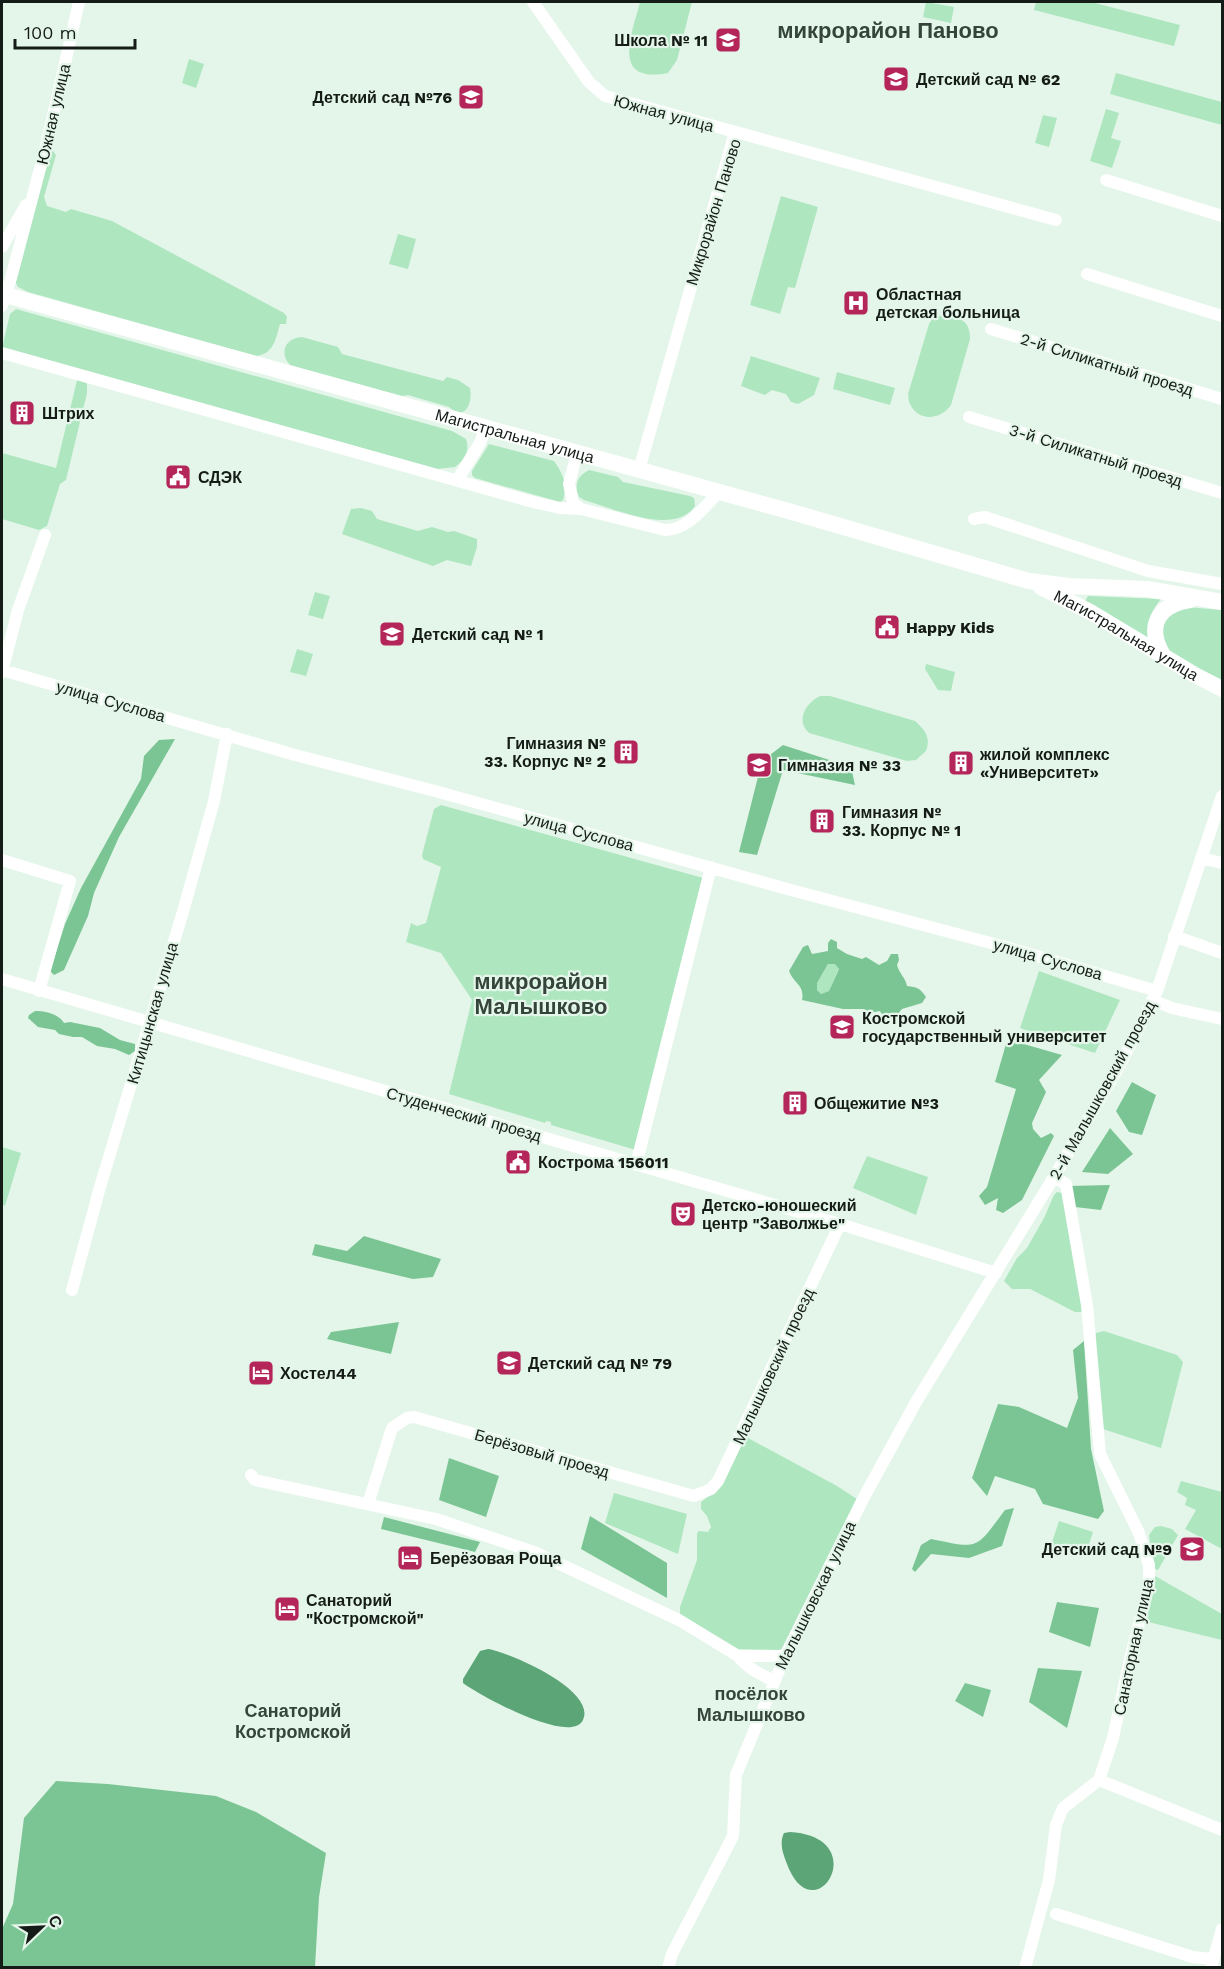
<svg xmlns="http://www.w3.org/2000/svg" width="1224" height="1969" viewBox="0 0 1224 1969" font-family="'Work Sans',sans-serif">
  <rect width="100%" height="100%" fill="#e4f6e9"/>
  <path fill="#aee6c0" d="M 640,2 L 692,2 L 677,60 L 668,73 C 610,84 632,34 640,2 Z
    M 926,2 L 954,7 L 951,23 L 923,17 Z
    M 1036,2 L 1091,2 L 1180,25 L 1174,46 L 1034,10 Z
    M 189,59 L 204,64 L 196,88 L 182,83 Z
    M 1116,73 L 1222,102 L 1222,125 L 1110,94 Z
    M 1106,109 L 1119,113 L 1111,138 L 1121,141 L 1112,168 L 1090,161 Z
    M 1043,115 L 1057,118 L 1049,147 L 1035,143 Z
    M 49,151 L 53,151 L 56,155 L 44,197 L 47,206 L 66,212 L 71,209 L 112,221 L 284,313 L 287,317 L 286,324 L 280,324 C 276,338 274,354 256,356 L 28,292 L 18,287 L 15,281 Z
    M 781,196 L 818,207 L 795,288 L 788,287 L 780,314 L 750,305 Z
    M 398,234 L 416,239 L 408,269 L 389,264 Z
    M 16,309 L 452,431 L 466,439 C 470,450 465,460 455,467 L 437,469 L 2,348 L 10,314 Z
    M 946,314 C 962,318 970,322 970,339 L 951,405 C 941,420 918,422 910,404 C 908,401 909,397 908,394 L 929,324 L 933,318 Z
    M 302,337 L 338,347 L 342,354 L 443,381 L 447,377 L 458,380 L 470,388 C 473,403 465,422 449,407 L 408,395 L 402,396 L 290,365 C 279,353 285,338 302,337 Z
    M 751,356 L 820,378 L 814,395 L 798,404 L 791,402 L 786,394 L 772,390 L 765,395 L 741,386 Z
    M 837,372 L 895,388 L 890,405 L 833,389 Z
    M 78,376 L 87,384 L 87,393 L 66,480 L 60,484 L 47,526 L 39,530 L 2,519 L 2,453 L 56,468 Z
    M 489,444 L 554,461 C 563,474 568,484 563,500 L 560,502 L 475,478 L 472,475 L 472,471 Z
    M 589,470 L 618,477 L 623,482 L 690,496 L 694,498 L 695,506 C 674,537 613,508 584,500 L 579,497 C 574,485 577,476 589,470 Z
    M 361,508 L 372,511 L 377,519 L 418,531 L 432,527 L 448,532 L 454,531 L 477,539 L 477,547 L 471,566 L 447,560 L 433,566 L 342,534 L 351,509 Z
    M 315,592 L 330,596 L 323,619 L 308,615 Z
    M 1088,596 L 1161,599 C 1150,612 1147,623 1148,640 L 1085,601 Z
    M 1187,607 L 1222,610 L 1222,684 L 1169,652 L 1160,633 L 1168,614 Z
    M 297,649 L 313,654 L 306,676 L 290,672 Z
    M 926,664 L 955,672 L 951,691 L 938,690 L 925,669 Z
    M 820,696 L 830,696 L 915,721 C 925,730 931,737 926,751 L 916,760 L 907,761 L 809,733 C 795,720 806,703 820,696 Z
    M 441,805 L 703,878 L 636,1150 L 551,1125 L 551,1122 L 546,1121 L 545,1123 L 449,1094 L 472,1000 L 441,953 L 406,942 L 411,923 L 417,926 L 426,923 L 441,867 L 423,859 L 422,855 L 434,809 Z
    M 828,964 L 835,964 L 839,968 L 829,991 L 821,994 L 817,990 L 817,983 Z
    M 1039,971 L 1120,1000 L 1095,1053 L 1020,1028 Z
    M 2,1147 L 21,1153 L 5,1206 L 2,1204 Z
    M 867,1156 L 928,1177 L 916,1215 L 853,1188 Z
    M 1057,1192 L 1062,1193 L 1083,1312 L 1075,1312 L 1030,1289 L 1012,1289 L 1004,1281 L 1017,1258 L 1027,1248 L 1044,1218 L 1054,1195 Z
    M 1104,1331 L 1177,1355 L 1183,1362 L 1161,1448 L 1103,1429 L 1095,1336 L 1096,1333 Z
    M 748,1438 L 837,1486 L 857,1499 L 782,1649 L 778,1650 L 738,1649 L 680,1615 L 680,1607 L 697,1560 L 697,1533 L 699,1531 L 708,1532 L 711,1527 L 707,1516 L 701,1509 L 701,1502 L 713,1493 L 742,1440 Z
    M 1181,1481 L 1222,1492 L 1222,1549 L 1185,1529 L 1196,1510 L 1185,1505 L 1187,1498 L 1177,1492 Z
    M 614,1493 L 687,1514 L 678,1554 L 605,1523 Z
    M 1059,1521 L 1093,1532 L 1085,1556 L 1051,1545 Z
    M 1161,1526 L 1172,1529 L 1178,1535 L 1158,1570 L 1153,1568 L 1149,1535 L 1155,1527 Z
    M 1155,1576 L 1222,1614 L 1222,1640 L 1144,1621 Z"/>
  <path fill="#7bc595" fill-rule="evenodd" d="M 175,739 L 119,837 L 94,893 L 88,916 L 64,970 L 54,975 L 50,971 L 65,924 L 81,888 L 141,779 L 144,756 L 159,740 Z
    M 783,745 L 851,767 L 855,785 L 783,770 L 757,855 L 739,852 L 762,761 Z
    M 831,939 L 837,942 L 837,948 L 847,954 L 862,959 L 866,957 L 879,965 L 887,961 L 891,954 L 898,954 L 899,960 L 897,965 C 899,973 905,977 907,986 C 917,987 920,988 926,997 L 922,1003 L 902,1009 L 892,1021 L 884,1018 L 880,1011 L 869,1013 L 864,1009 L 843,1009 L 802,1000 C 805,985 794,984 789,971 L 803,947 L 808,945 L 812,954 L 828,951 L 828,943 ZM 828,964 L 835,964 L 839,969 L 829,991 L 821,994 L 817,990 L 817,983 Z
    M 35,1011 C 45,1011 59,1014 64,1023 L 70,1022 L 100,1028 L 120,1040 L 135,1044 L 135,1051 L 129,1055 L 115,1049 L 97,1046 L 82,1037 L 73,1037 L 59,1034 L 55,1030 L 38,1027 L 28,1018 L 29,1015 Z
    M 1013,1041 L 1062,1055 L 1039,1080 L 1046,1092 L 1032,1123 L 1033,1129 L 1041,1138 L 1051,1133 L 1054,1136 L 1022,1200 L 1003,1213 L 996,1210 L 998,1198 L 985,1205 L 979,1196 L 987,1187 L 1016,1089 L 995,1082 L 1006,1044 Z
    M 1132,1082 L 1156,1095 L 1142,1135 L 1129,1132 L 1116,1111 Z
    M 1110,1128 L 1133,1154 L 1108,1174 L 1082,1172 Z
    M 1110,1185 L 1101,1210 L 1075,1207 L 1069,1186 Z
    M 364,1236 L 441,1259 L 433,1277 L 413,1279 L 312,1255 L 315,1244 L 347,1251 Z
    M 399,1322 L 391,1354 L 327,1339 L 331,1332 Z
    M 1084,1341 L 1091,1449 L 1104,1511 L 1098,1519 L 1043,1504 L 1035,1489 L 995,1476 L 987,1496 L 972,1478 L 998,1404 L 1019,1407 L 1067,1428 L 1078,1398 L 1073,1350 Z
    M 449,1458 L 499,1476 L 486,1517 L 439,1500 Z
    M 1014,1508 L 1002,1546 L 969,1558 L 931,1554 L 915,1572 L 912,1569 L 921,1545 L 931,1539 C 980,1549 975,1550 1005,1510 Z
    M 590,1516 L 667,1563 L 667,1598 L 581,1549 Z
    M 384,1517 L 480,1542 L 475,1552 L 381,1529 Z
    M 1057,1602 L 1099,1608 L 1090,1647 L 1049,1632 Z
    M 1038,1668 L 1082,1671 L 1067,1728 L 1029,1702 Z
    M 965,1683 L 991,1690 L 983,1717 L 955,1701 Z
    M 56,1781 L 108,1784 L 216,1796 L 256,1812 L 326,1853 L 319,1897 L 315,1967 L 2,1967 L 2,1929 L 13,1904 L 24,1818 Z"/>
  <path fill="#5ca577" d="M 488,1649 C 509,1652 597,1690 583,1720 C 571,1746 479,1695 463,1683 L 463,1679 L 480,1651 Z
    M 790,1832 C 873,1837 817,1931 789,1869 C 785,1858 778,1845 784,1833 Z"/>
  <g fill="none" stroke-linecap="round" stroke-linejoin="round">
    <path stroke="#fff" stroke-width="12" d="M 533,2 L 589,82 L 605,96 L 1056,220
      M 1106,180 L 1222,216
      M 2,247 L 26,205
      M 1087,274 L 1222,316
      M 2,306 L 11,278 L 46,146 L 79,2
      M 991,329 L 1222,399
      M 2,353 L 533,502 L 560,508 L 581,509 L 665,530 C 688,530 703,508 719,492
      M 969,417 L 1222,493
      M 577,453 L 569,484 L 573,503 L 581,509
      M 639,470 L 735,132
      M 458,479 L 480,443 L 485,429
      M 974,519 L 985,517 L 1148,571 L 1222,584
      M 2,670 L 295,755 L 435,791 L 791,890 L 1002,946 L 1157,991
      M 2,672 L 18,610 L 45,535
      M 1201,858 L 1222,863
      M 2,860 L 70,881 L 39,991
      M 1174,936 L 1222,953
      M 2,979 L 840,1224 L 996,1273
      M 1152,1000 L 1172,1008 L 1222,1019
      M 636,1165 L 711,867
      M 72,1290 L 100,1187 L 182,915 L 214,801 L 227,734
      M 251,1475 L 255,1480 L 436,1519 L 534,1552 L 679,1620 L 738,1656 C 747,1668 760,1674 774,1681
      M 368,1504 L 392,1428 L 407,1418 L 414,1417 L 694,1496 L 711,1489 L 718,1481 L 840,1224
      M 738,1656 L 785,1656
      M 1099,1780 L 1222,1830
      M 1056,1914 L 1193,1957 L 1212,1959
      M 668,1968 L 672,1954 L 733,1836 L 736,1775 L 785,1656 L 863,1499 L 916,1402 L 1054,1177 L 1117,1070 L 1139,1028 L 1157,991 L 1222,796
      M 1025,1968 L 1049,1880 L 1056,1825 L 1063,1808 L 1099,1780 L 1113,1738 L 1130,1659 L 1149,1585 L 1149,1565 L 1139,1533 L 1100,1454 L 1087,1305 L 1066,1184 L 1054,1177
      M 1211,1968 L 1222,1929"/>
    <g stroke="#fff" stroke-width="16">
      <path id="s1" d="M 2,294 L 792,512 L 1029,581 L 1069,586 L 1147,589 L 1222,602"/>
      <path id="s2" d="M 1041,587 L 1092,613 L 1195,675 L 1222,689"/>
      <path d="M 1163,655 C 1146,626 1158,605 1190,600"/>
    </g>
  </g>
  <defs>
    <symbol id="school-square" viewBox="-11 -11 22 22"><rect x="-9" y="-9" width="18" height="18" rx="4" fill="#b4265a" stroke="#e4f6e9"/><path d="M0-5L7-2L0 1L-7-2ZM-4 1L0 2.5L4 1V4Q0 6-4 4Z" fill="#fff"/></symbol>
    <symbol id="hospital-square" viewBox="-11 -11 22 22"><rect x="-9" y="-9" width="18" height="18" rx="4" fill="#b4265a" stroke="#e4f6e9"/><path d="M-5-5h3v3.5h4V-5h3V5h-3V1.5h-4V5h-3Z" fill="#fff"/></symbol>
    <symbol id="building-square" viewBox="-11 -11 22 22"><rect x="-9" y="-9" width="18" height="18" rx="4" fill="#b4265a" stroke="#e4f6e9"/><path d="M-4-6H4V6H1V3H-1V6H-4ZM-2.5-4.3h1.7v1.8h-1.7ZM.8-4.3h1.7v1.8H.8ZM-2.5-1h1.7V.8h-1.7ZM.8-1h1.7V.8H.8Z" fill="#fff"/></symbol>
    <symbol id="civic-square" viewBox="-11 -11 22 22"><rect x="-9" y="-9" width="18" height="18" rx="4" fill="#b4265a" stroke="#e4f6e9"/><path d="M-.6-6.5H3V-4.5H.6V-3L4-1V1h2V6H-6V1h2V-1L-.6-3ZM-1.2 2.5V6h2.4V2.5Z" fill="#fff"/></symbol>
    <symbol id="university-square" viewBox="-11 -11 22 22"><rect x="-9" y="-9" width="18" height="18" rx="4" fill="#b4265a" stroke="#e4f6e9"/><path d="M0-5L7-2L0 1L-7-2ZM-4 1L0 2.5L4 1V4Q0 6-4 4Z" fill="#fff"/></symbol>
    <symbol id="theatre-square" viewBox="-11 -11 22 22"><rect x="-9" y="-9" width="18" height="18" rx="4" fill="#b4265a" stroke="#e4f6e9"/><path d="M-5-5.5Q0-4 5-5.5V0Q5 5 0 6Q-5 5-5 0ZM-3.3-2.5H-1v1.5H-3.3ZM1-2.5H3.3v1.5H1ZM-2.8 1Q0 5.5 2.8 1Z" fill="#fff"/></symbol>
    <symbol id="hotel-square" viewBox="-11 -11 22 22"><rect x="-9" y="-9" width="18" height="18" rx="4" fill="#b4265a" stroke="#e4f6e9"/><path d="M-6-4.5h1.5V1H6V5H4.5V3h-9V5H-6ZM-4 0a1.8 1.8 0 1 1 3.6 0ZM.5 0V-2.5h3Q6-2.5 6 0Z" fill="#fff"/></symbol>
  </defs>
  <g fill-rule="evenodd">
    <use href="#school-square" x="713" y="25" width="30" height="30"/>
    <use href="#school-square" x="881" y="64" width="30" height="30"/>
    <use href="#school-square" x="456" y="82" width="30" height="30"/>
    <use href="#hospital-square" x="841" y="288" width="30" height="30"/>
    <use href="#building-square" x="7" y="398" width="30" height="30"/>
    <use href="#civic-square" x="163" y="462" width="30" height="30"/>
    <use href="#civic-square" x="872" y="612" width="30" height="30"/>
    <use href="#school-square" x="377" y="619" width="30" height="30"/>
    <use href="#building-square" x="611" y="737" width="30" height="30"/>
    <use href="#building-square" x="946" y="748" width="30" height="30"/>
    <use href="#school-square" x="744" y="750" width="30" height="30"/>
    <use href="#building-square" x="807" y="806" width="30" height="30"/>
    <use href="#university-square" x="827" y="1012" width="30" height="30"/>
    <use href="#building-square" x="780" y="1088" width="30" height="30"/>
    <use href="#civic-square" x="503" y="1147" width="30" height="30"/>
    <use href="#theatre-square" x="668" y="1199" width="30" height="30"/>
    <use href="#school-square" x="494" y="1348" width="30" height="30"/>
    <use href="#hotel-square" x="246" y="1358" width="30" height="30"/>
    <use href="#school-square" x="1177" y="1534" width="30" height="30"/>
    <use href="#hotel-square" x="395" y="1543" width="30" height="30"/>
    <use href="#hotel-square" x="272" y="1594" width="30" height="30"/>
  </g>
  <g text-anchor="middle" stroke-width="4.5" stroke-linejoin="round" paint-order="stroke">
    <g font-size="16" font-weight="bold" fill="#151c17" stroke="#e4f6e9" text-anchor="start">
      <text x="708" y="46" text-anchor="end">Школа № 11</text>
      <text x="916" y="85">Детский сад № 62</text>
      <text x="452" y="103" text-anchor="end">Детский сад №76</text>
      <text x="876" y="300">Областная<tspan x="876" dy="18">детская больница</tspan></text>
      <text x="42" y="419">Штрих</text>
      <text x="198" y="483">СДЭК</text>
      <text x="906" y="633">Happy Kids</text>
      <text x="412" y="640">Детский сад № 1</text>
      <text x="606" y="749" text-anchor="end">Гимназия №<tspan x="606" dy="18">33. Корпус № 2</tspan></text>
      <text x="980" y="760">жилой комплекс<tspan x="980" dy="18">«Университет»</tspan></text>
      <text x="778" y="771">Гимназия № 33</text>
      <text x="842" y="818">Гимназия №<tspan x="842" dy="18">33. Корпус № 1</tspan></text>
      <text x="862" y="1024">Костромской<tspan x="862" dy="18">государственный университет</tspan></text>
      <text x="814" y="1109">Общежитие №3</text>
      <text x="538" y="1168">Кострома 156011</text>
      <text x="702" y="1211">Детско-юношеский<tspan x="702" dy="18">центр "Заволжье"</tspan></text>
      <text x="528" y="1369">Детский сад № 79</text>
      <text x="280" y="1379">Хостел44</text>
      <text x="1172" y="1555" text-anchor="end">Детский сад №9</text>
      <text x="430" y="1564">Берёзовая Роща</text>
      <text x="306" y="1606">Санаторий<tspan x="306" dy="18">"Костромской"</tspan></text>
    </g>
    <g font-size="16" fill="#151c17" stroke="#e4f6e9">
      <text transform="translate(664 113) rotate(15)" y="6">Южная улица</text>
      <text transform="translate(53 114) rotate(-77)" y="6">Южная улица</text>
      <text transform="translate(713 212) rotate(-73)" y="6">Микрорайон Паново</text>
      <text transform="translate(1107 364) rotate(17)" y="6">2-й Силикатный проезд</text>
      <text dy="6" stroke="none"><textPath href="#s1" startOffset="532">Магистральная улица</textPath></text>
      <text transform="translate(1096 455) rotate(17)" y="6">3-й Силикатный проезд</text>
      <text dy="6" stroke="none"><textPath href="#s2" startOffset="98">Магистральная улица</textPath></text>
      <text transform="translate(111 701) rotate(16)" y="6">улица Суслова</text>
      <text transform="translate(579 831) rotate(15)" y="6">улица Суслова</text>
      <text transform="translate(1048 959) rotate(16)" y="6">улица Суслова</text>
      <text transform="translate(152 1013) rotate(-74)" y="6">Китицынская улица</text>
      <text transform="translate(1102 1090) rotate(-61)" y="6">2-й Малышковский проезд</text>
      <text transform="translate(464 1114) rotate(16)" y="6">Студенческий проезд</text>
      <text transform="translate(773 1366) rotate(-65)" y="6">Малышковский проезд</text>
      <text transform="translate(542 1453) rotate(16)" y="6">Берёзовый проезд</text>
      <text transform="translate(815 1595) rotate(-64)" y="6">Малышковская улица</text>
      <text transform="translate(1133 1647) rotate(-78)" y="6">Санаторная улица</text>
    </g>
    <g font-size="18" font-weight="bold" fill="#35443a" stroke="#e4f6e9">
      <text x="751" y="1700">посёлок<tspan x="751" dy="21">Малышково</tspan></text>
      <text x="293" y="1717">Санаторий<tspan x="293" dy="21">Костромской</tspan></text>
    </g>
    <g font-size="22" font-weight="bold" fill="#35443a" stroke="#e4f6e9">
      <text x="888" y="38">микрорайон Паново</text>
      <text x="541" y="989">микрорайон<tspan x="541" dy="25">Малышково</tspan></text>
    </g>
  </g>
  <rect width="1224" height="1969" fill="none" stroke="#151c17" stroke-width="6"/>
  <g transform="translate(42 1927) rotate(67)" stroke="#e4f6e9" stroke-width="4.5" paint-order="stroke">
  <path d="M0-4.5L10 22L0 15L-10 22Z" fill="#151c17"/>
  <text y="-9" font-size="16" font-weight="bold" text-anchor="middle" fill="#151c17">С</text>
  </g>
  <path d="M15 39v9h120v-9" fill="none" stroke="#151c17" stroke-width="3"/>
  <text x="24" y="39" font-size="18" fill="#151c17" stroke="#e4f6e9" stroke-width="4.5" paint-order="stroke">100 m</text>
</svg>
